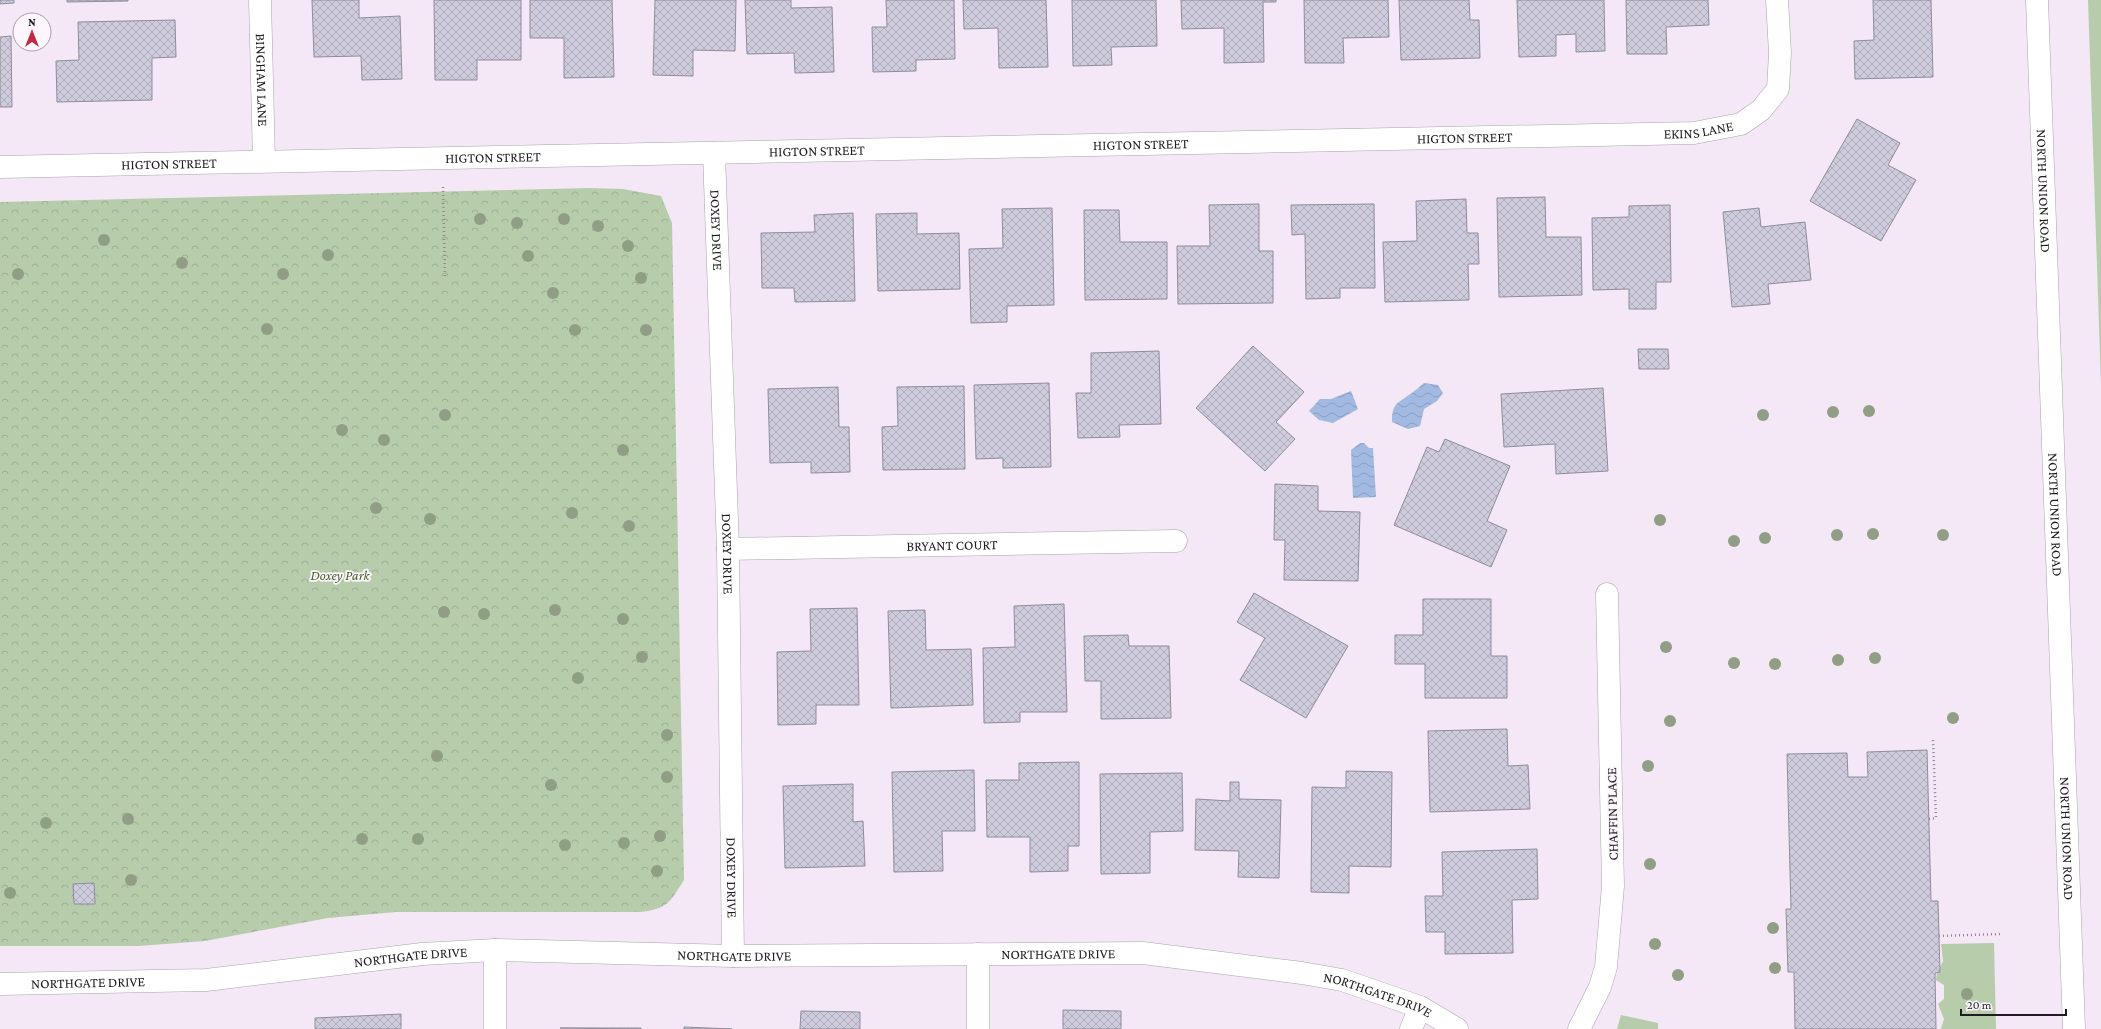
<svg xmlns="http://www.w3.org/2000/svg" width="2101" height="1029" viewBox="0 0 2101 1029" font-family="'Crimson Pro',serif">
  <defs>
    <pattern id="forest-crowns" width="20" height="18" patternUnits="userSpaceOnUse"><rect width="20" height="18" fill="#b6ccab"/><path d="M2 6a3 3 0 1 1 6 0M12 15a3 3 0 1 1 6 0" fill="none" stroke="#9caf93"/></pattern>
    <pattern id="water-waves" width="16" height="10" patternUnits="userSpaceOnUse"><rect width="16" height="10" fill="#a2b9e1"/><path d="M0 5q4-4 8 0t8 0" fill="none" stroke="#8b9ec1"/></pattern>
    <pattern id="building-cross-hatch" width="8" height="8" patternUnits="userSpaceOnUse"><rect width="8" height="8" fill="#cecbdd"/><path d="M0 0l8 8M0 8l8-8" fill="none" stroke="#b0aebd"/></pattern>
  </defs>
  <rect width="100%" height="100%" fill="#f4e7f6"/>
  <path fill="#b6ccab" d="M 2088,0 L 2101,0 L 2101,384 Z
    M 1994,943 L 1996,1029 L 1941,1029 L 1944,1019 L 1938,1004 L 1944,999 L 1944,985 L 1936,980 L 1937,973 L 1943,961 L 1941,944 Z
    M 1621,1015 L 1658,1023 L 1658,1029 L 1617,1029 Z"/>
  <path fill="url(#forest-crowns)" d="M 590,188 L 623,189 L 661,196 L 672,223 L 684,880 C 670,902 668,909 640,912 L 396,912 L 328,918 L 205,941 L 138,946 L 0,946 L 0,202 Z"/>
  <path fill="url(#water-waves)" d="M 1424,383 L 1438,385 L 1443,393 L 1437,401 L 1424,409 L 1420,426 L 1408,429 L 1392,422 C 1392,403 1397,404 1409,395 C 1415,391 1419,387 1424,383 Z
    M 1351,391 L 1358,409 L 1333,423 L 1319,420 L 1309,411 L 1320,399 L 1331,399 Z
    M 1360,443 L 1364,443 L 1369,448 L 1373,448 L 1376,497 L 1353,498 L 1351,450 Z"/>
  <path fill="url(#building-cross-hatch)" stroke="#8f8c9d" d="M 0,0 L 14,0 L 14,3 L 0,4 Z
    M 67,0 L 128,0 L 128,1 L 67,2 Z
    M 312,0 L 359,0 L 359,18 L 400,16 L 402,79 L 362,80 L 361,56 L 314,57 Z
    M 434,0 L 521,0 L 521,60 L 477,60 L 477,80 L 435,80 Z
    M 530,0 L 612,0 L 614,77 L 564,78 L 564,38 L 530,38 Z
    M 655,0 L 736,0 L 735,51 L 693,50 L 693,76 L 653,75 Z
    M 745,0 L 791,0 L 791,8 L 832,7 L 834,72 L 795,73 L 794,53 L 747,54 Z
    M 886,0 L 954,0 L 955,59 L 916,60 L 916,71 L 873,72 L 872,27 L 887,27 Z
    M 963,0 L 1046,0 L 1048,67 L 999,68 L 998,28 L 964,29 Z
    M 1072,0 L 1156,0 L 1157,46 L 1111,47 L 1112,65 L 1073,66 Z
    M 1181,0 L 1276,0 L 1276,2 L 1263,2 L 1264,62 L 1224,63 L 1224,28 L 1182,29 Z
    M 1304,0 L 1388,0 L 1389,37 L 1343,38 L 1344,63 L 1305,63 Z
    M 1399,0 L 1469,0 L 1470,20 L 1479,20 L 1480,58 L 1401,60 Z
    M 1517,0 L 1604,0 L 1605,51 L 1576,52 L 1576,34 L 1556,35 L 1556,56 L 1519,57 Z
    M 1626,0 L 1708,0 L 1709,25 L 1666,27 L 1667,54 L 1627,54 Z
    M 1873,0 L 1931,0 L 1933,77 L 1855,79 L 1854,41 L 1874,40 Z
    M 175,20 L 176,57 L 152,58 L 152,100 L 57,102 L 56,61 L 79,60 L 78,22 Z
    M 11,36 L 12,107 L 0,107 L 0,37 Z
    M 1857,119 L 1900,143 L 1888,165 L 1916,180 L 1881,241 L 1810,201 Z
    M 1545,197 L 1546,237 L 1581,237 L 1582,295 L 1499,297 L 1497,198 Z
    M 1466,199 L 1467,233 L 1478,233 L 1479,264 L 1468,264 L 1469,300 L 1385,302 L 1383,242 L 1417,241 L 1416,201 Z
    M 1259,204 L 1259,251 L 1273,251 L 1273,303 L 1178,304 L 1177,246 L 1210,246 L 1209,205 Z
    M 1374,204 L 1375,288 L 1340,288 L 1340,298 L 1306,299 L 1305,234 L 1292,235 L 1291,205 Z
    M 1670,205 L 1671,282 L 1656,282 L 1656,309 L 1629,309 L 1629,289 L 1593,290 L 1592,218 L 1629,217 L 1629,206 Z
    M 1052,208 L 1054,305 L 1007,306 L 1007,322 L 971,323 L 969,249 L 1003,248 L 1002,209 Z
    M 1759,208 L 1761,227 L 1805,222 L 1811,280 L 1768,284 L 1770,304 L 1732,307 L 1723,212 Z
    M 1084,210 L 1119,210 L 1120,242 L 1167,242 L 1167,299 L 1085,300 Z
    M 853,213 L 855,301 L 795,302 L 794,288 L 762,288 L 761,233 L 815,232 L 814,215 Z
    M 917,213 L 917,234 L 959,233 L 960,289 L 878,291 L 876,214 Z
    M 1253,346 L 1304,392 L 1276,422 L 1295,439 L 1265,471 L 1196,408 Z
    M 1638,349 L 1668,349 L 1669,369 L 1639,369 Z
    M 1159,351 L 1161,424 L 1119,425 L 1120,437 L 1078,438 L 1076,393 L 1091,393 L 1091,353 Z
    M 1049,383 L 1051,467 L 1003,468 L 1003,458 L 976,459 L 974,385 Z
    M 964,386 L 965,469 L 883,470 L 882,427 L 898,426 L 897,387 Z
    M 838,387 L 839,427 L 849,427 L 850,472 L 811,473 L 811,462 L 770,463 L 768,389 Z
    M 1603,388 L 1608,471 L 1556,474 L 1555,444 L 1504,447 L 1501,394 Z
    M 1445,439 L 1510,466 L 1487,521 L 1507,530 L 1491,567 L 1394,525 L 1427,447 L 1439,452 Z
    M 1275,484 L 1318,486 L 1318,511 L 1360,512 L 1358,581 L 1284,580 L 1285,540 L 1274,540 Z
    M 1254,593 L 1348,646 L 1306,718 L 1240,680 L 1265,638 L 1237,622 Z
    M 1423,599 L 1491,599 L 1491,656 L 1507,656 L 1507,698 L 1425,698 L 1425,664 L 1395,664 L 1395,635 L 1423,635 Z
    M 1064,604 L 1067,712 L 1020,712 L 1020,722 L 984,723 L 983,648 L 1015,647 L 1014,606 Z
    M 857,608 L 859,705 L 816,705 L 816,724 L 778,725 L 777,652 L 811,651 L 810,609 Z
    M 925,610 L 926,650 L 971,649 L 973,705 L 891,708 L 888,611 Z
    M 1128,635 L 1129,646 L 1169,646 L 1171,718 L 1101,719 L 1101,681 L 1085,681 L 1084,636 Z
    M 1507,729 L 1508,766 L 1528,765 L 1530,809 L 1430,812 L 1428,731 Z
    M 1927,750 L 1931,901 L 1938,901 L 1940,972 L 1935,973 L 1936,1029 L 1795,1029 L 1794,972 L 1788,972 L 1786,909 L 1791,909 L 1787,754 L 1847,753 L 1848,777 L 1868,777 L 1867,752 Z
    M 1079,762 L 1079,846 L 1068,846 L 1068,871 L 1030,872 L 1030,837 L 987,837 L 986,780 L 1019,780 L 1019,763 Z
    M 974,770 L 975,831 L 942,831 L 943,871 L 894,872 L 892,772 Z
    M 1346,771 L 1392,772 L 1391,867 L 1349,866 L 1349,893 L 1311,892 L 1312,787 L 1346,788 Z
    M 1182,773 L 1183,831 L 1150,832 L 1150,873 L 1101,874 L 1100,774 Z
    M 1230,782 L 1239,782 L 1239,799 L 1281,800 L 1279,878 L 1238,877 L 1239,851 L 1195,850 L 1196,799 L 1230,801 Z
    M 853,784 L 853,822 L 863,821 L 865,866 L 785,868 L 783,786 Z
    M 1537,849 L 1538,899 L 1512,900 L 1513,953 L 1445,954 L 1445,932 L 1426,932 L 1425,896 L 1443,896 L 1442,852 Z
    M 94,883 L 95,904 L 74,904 L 73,884 Z
    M 1063,1010 L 1121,1011 L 1121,1029 L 1063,1029 Z
    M 801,1011 L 860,1012 L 860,1029 L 800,1029 Z
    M 401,1014 L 401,1029 L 315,1029 L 315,1018 Z
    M 684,1027 L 732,1029 L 684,1029 Z
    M 560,1028 L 641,1028 L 641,1029 Z"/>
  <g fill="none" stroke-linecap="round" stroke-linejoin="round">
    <defs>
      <g id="minor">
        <path id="s1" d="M 260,0 L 264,161"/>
        <path id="s2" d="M 714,153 L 728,549 L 733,956"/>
        <path id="s3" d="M 0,167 L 1694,133 L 1741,124 L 1761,110 L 1778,89 L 1780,53 L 1777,0"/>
        <path id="s4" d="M 728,549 L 1176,541"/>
        <path d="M 495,1029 L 495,950"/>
        <path d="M 978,1029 L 978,954"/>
        <path d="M 1411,1029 L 1420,1007"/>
        <path d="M 1579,1029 L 1600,987 L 1606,967 L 1613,886 L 1607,594"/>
      </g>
      <g id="tertiary">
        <path id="s5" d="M 2037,0 L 2074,1029"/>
        <path id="s6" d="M 0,984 L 206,980 L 422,954 L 495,950 L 733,956 L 1143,953 L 1302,973 L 1342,980 L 1420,1007 L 1457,1029"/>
      </g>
    </defs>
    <use href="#minor" stroke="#ada1af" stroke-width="23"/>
    <use href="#tertiary" stroke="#ada1af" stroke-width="23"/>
    <path stroke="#918893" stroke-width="2.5" stroke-dasharray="1 3" stroke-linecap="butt" d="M 443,187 L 445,278
      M 1929,819 L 1936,818 L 1933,740
      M 1939,936 L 2001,934"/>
    <use href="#minor" stroke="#fff" stroke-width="22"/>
    <use href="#tertiary" stroke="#fff" stroke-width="22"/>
  </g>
  <g fill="#919e86">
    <circle cx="480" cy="219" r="6"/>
    <circle cx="564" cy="219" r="6"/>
    <circle cx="517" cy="223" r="6"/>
    <circle cx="598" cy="226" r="6"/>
    <circle cx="104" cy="240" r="6"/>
    <circle cx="628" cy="246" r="6"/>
    <circle cx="328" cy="255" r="6"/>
    <circle cx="528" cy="256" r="6"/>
    <circle cx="182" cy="263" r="6"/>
    <circle cx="18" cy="274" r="6"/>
    <circle cx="283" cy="274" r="6"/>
    <circle cx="641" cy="278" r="6"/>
    <circle cx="553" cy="293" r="6"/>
    <circle cx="267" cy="329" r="6"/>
    <circle cx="575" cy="330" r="6"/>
    <circle cx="646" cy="330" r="6"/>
    <circle cx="1869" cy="411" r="6"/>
    <circle cx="1833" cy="412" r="6"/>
    <circle cx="445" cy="415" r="6"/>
    <circle cx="1763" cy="415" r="6"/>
    <circle cx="342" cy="430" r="6"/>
    <circle cx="384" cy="440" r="6"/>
    <circle cx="623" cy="450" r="6"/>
    <circle cx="376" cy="508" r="6"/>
    <circle cx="572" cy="513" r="6"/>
    <circle cx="430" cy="519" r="6"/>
    <circle cx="1660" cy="520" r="6"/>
    <circle cx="629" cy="526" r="6"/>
    <circle cx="1873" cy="534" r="6"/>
    <circle cx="1837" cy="535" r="6"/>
    <circle cx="1943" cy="535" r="6"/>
    <circle cx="1765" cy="538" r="6"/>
    <circle cx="1734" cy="541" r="6"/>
    <circle cx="555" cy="610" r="6"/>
    <circle cx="444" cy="612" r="6"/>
    <circle cx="484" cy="614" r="6"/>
    <circle cx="623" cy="619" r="6"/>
    <circle cx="1666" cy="647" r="6"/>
    <circle cx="642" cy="657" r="6"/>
    <circle cx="1875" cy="658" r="6"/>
    <circle cx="1838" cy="660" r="6"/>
    <circle cx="1734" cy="663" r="6"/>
    <circle cx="1775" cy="664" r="6"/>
    <circle cx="578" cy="678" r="6"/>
    <circle cx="1953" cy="718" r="6"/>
    <circle cx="1670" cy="721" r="6"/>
    <circle cx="667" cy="735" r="6"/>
    <circle cx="437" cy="756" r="6"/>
    <circle cx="1648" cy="766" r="6"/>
    <circle cx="667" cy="777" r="6"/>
    <circle cx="551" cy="785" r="6"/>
    <circle cx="128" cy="819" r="6"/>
    <circle cx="46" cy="823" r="6"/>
    <circle cx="660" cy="836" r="6"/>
    <circle cx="362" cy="839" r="6"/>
    <circle cx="418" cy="839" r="6"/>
    <circle cx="624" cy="843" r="6"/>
    <circle cx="565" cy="845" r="6"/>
    <circle cx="1650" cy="864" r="6"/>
    <circle cx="657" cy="871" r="6"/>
    <circle cx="131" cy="880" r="6"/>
    <circle cx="10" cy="893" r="6"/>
    <circle cx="1773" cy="928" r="6"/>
    <circle cx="1655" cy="944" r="6"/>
    <circle cx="1775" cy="968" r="6"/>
    <circle cx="1678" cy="975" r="6"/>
    <circle cx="1967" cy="994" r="6"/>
  </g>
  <g text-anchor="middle" stroke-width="3.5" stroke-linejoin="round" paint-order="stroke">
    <g font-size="14" fill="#1f1b20" stroke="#fdf7fd">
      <text dy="5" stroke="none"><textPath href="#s1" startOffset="80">BINGHAM LANE</textPath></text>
      <text dy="5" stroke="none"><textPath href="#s3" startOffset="1699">EKINS LANE</textPath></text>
      <text dy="5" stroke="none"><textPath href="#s3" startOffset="1465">HIGTON STREET</textPath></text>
      <text dy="5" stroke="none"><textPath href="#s3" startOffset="1141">HIGTON STREET</textPath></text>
      <text dy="5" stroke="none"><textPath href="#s3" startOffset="817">HIGTON STREET</textPath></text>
      <text dy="5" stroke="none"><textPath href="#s3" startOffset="493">HIGTON STREET</textPath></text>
      <text dy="5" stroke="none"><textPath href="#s3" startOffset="169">HIGTON STREET</textPath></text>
      <text dy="5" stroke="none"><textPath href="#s5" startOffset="191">NORTH UNION ROAD</textPath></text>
      <text dy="5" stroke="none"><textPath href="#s2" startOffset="77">DOXEY DRIVE</textPath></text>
      <text dy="5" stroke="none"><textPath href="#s5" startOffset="515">NORTH UNION ROAD</textPath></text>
      <text dy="5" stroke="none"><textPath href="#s4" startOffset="224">BRYANT COURT</textPath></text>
      <text dy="5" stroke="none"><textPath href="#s2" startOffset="401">DOXEY DRIVE</textPath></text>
      <text transform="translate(1612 814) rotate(-91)" y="5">CHAFFIN PLACE</text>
      <text dy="5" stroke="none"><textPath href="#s5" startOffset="839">NORTH UNION ROAD</textPath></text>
      <text dy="5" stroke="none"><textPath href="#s2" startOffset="725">DOXEY DRIVE</textPath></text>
      <text dy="5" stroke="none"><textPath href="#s6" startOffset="1060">NORTHGATE DRIVE</textPath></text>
      <text dy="5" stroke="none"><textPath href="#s6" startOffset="736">NORTHGATE DRIVE</textPath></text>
      <text dy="5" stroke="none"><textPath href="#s6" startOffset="412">NORTHGATE DRIVE</textPath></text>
      <text dy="5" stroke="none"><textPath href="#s6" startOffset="88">NORTHGATE DRIVE</textPath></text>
      <text dy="5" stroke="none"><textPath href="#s6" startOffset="1384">NORTHGATE DRIVE</textPath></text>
    </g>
    <g font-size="14" font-style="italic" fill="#40622a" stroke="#fdf7fd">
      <text x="340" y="580">Doxey Park</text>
    </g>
  </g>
  <g transform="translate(32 32)"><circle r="19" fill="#fdf7fd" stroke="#a49fa5"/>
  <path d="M0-3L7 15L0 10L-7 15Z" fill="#bc2c43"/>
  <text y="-6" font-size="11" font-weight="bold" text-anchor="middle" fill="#1f1b20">N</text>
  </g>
  <path d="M1961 1009v6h105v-6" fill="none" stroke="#1f1b20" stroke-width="2"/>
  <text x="1967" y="1009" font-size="12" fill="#1f1b20" stroke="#fdf7fd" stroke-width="3" paint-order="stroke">20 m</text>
</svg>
